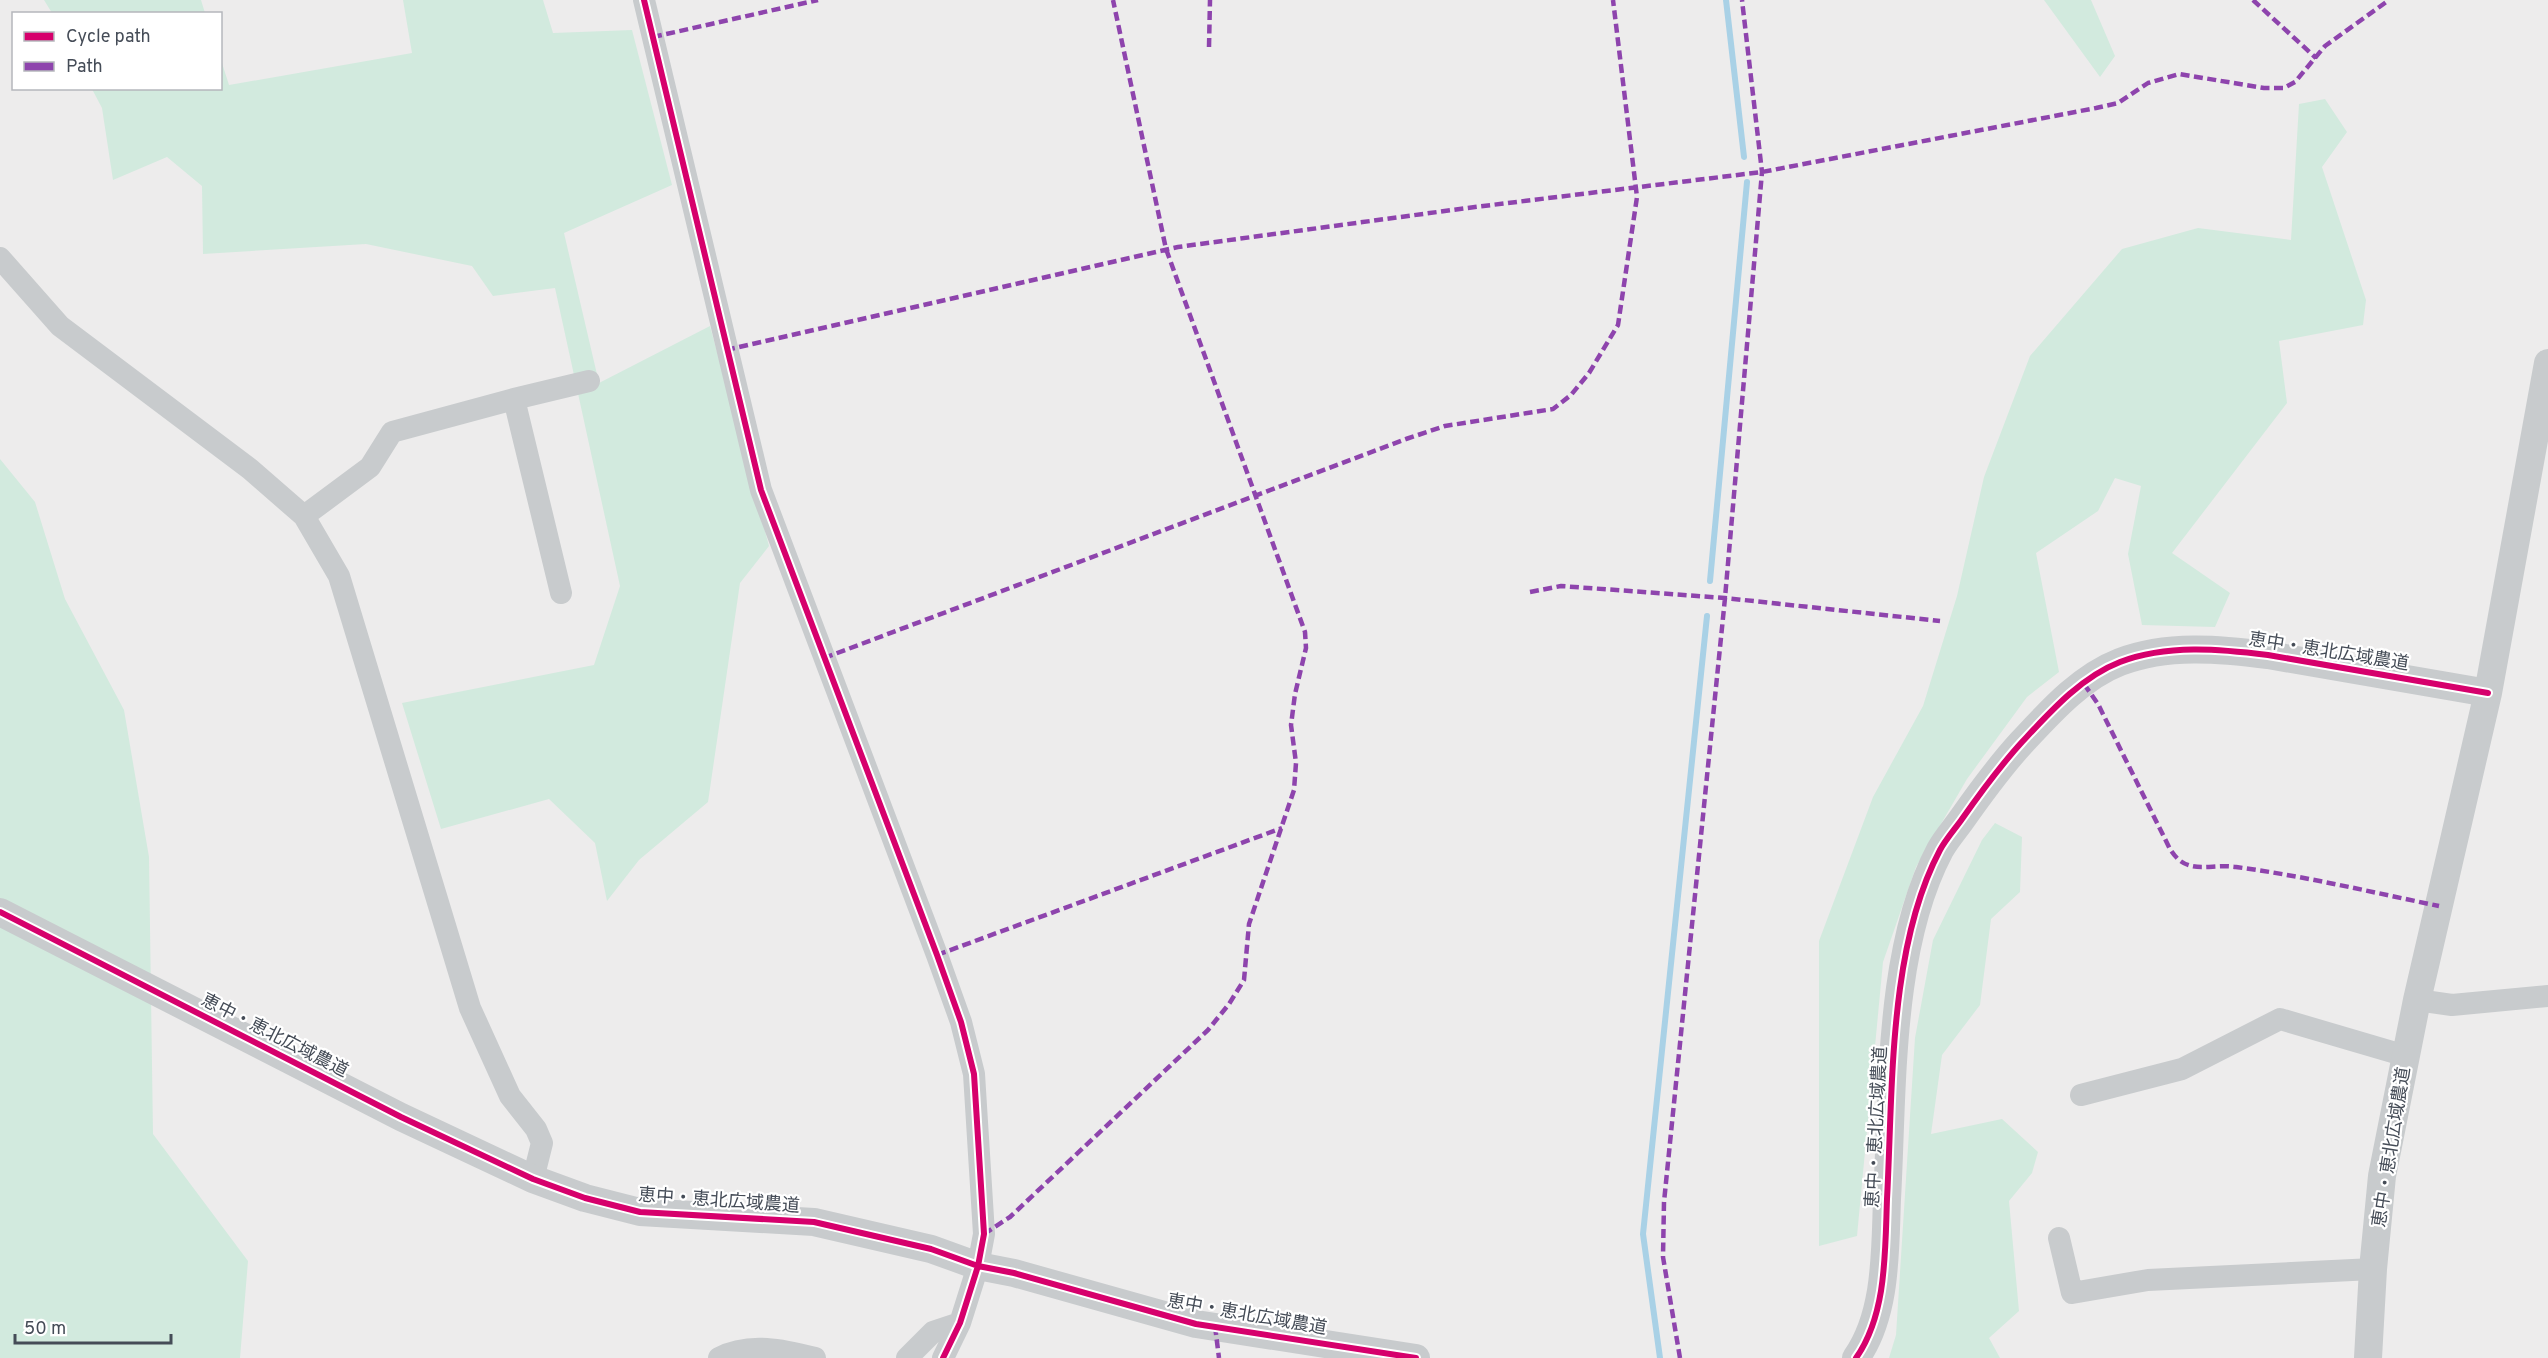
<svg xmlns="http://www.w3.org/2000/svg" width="2548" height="1358" viewBox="0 0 2548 1358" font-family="Overpass,'Noto Sans JP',sans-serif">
  <rect width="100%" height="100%" fill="#edecec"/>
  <path fill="#d2eade" d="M 44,0 L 201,0 L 205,13 L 52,13 Z
    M 403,0 L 543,0 L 553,33 L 632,30 L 672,185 L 564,233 L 599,383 L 710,326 L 769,546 L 740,583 L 708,802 L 639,860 L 607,901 L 595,843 L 549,799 L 441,829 L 402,703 L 594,665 L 620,586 L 555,288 L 493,296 L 472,266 L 366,244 L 203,254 L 202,186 L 167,157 L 113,180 L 102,108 L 92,89 L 220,88 L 221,60 L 229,85 L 412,53 Z
    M 2044,0 L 2091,0 L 2115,56 L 2100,77 Z
    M 2325,99 L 2347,132 L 2322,167 L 2366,300 L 2363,325 L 2279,341 L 2287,403 L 2172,553 L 2230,593 L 2215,627 L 2142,625 L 2128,554 L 2141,486 L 2115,478 L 2098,511 L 2036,553 L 2059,672 L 2027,697 L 1967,779 L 1916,867 L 1883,962 L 1857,1236 L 1819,1246 L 1819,941 L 1873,797 L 1923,706 L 1957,596 L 1984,477 L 2030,356 L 2122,249 L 2198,228 L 2291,240 L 2299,104 Z
    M 0,459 L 35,502 L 65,599 L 124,710 L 149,857 L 153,1134 L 248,1261 L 240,1358 L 0,1358 Z
    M 1995,823 L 2022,837 L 2020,892 L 1991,919 L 1980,1005 L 1942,1055 L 1931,1134 L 2002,1119 L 2038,1152 L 2032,1173 L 2009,1201 L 2019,1311 L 1989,1338 L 2000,1358 L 1889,1358 L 1896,1335 L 1915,1038 L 1933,940 L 1982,840 Z"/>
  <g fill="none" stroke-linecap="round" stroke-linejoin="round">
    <path stroke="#a9d1e6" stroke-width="6" d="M 1726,0 L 1744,157
      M 1710,581 L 1747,182
      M 1660,1358 L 1643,1234 L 1707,616"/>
    <path stroke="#c8cbcd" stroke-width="22" d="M 644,0 L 761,490 L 937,955 L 961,1022 L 974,1074 L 984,1234 L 978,1266 L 960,1323 L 943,1358
      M 0,258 L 60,326 L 250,469 L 304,516 L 339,576 L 470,1008 L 510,1096 L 536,1129 L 542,1143 L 533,1179
      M 514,399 L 561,593
      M 304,516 L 370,467 L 392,432 L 514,399 L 589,381
      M 2417,1000 L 2452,1005 L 2548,996
      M 2081,1095 L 2182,1069 L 2280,1019 L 2406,1056
      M 2059,1238 L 2072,1293 L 2148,1280 L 2373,1269
      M 719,1358 C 749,1342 784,1350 815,1358
      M 907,1358 L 933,1332 L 960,1323"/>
    <path stroke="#c8cbcd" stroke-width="28" d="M 0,912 L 401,1117 L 533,1179 L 585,1198 L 640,1212 L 814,1222 L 931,1249 L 978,1266 L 1014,1273 L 1196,1324 L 1416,1358
      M 1856,1358 C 1887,1314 1885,1251 1887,1199 C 1893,1090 1888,948 1940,850 C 1946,839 1955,829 1962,819 C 1981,792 2000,766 2022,742 C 2050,712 2081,677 2120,662 C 2167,644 2220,649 2268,655 L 2488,693
      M 2368,1358 L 2373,1269 L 2382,1176 L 2417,1000 L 2488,693 L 2548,363"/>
    <path stroke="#8e44ad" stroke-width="4.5" stroke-dasharray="9 4.5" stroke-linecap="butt" d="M 2253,0 L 2316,58
      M 653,37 L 818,0
      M 1209,47 L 1210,0
      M 726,350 L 1178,247 L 1467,208 L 1762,172 L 2096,108 L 2118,103 L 2148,83 L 2179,74 L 2264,88 L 2284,88 L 2295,82 L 2325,46 L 2389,0
      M 1530,592 L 1561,586 L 1725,598 L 1940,621
      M 824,658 L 1406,439 L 1445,426 L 1553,409 L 1571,395 L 1589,373 L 1618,325 L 1637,197 L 1613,0
      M 2084,684 L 2098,704 L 2170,849 C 2187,877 2209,863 2236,867 C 2304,876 2371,892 2439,906
      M 937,955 L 1282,828
      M 984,1234 L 1010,1217 L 1208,1030 L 1229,1004 L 1244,980 L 1249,924 L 1294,790 L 1296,763 L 1291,725 L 1295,694 L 1306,648 L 1305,632 L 1166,249 L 1113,0
      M 1215,1326 L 1219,1358
      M 1680,1358 L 1663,1257 L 1664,1202 L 1725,598 L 1762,172 L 1742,0"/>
    <defs>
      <path id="cycleway" d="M 644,0 L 761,490 L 937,955 L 961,1022 L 974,1074 L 984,1234 L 978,1266 L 960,1323 L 943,1358
        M 0,912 L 401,1117 L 533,1179 L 585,1198 L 640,1212 L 814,1222 L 931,1249 L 978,1266 L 1014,1273 L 1196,1324 L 1416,1358
        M 1856,1358 C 1887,1314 1885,1251 1887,1199 C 1893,1090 1888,948 1940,850 C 1946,839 1955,829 1962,819 C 1981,792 2000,766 2022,742 C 2050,712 2081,677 2120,662 C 2167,644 2220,649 2268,655 L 2488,693"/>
    </defs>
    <use href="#cycleway" stroke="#fff" stroke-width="10"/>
    <use href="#cycleway" stroke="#d6006c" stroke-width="6"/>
  </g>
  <g text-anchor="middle" stroke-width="4.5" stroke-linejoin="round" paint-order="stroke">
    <g font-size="18" fill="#454c57" stroke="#fff">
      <text transform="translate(2329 651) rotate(9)" y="6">恵中・恵北広域農道</text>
      <text transform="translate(275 1035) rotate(27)" y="6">恵中・恵北広域農道</text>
      <text transform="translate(1876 1127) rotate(-87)" y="6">恵中・恵北広域農道</text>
      <text transform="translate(2391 1147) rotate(-81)" y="6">恵中・恵北広域農道</text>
      <text transform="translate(719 1200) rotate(4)" y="6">恵中・恵北広域農道</text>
      <text transform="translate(1247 1314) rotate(10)" y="6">恵中・恵北広域農道</text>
    </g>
  </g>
  <rect x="12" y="12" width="210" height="78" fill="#ffffff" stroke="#b5b7bc" stroke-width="1.5"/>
  <rect x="24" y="32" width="30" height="9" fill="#d6006c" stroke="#b5b7bc" stroke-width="1.5"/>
  <text x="66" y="42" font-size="18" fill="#454c57">Cycle path</text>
  <rect x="24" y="62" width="30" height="9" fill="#8e44ad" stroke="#b5b7bc" stroke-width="1.5"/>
  <text x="66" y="72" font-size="18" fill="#454c57">Path</text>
  <path d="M15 1334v9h156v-9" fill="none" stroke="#454c57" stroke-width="3"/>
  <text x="24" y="1334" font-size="18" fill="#454c57" stroke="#ffffff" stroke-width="4.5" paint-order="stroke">50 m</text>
</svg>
